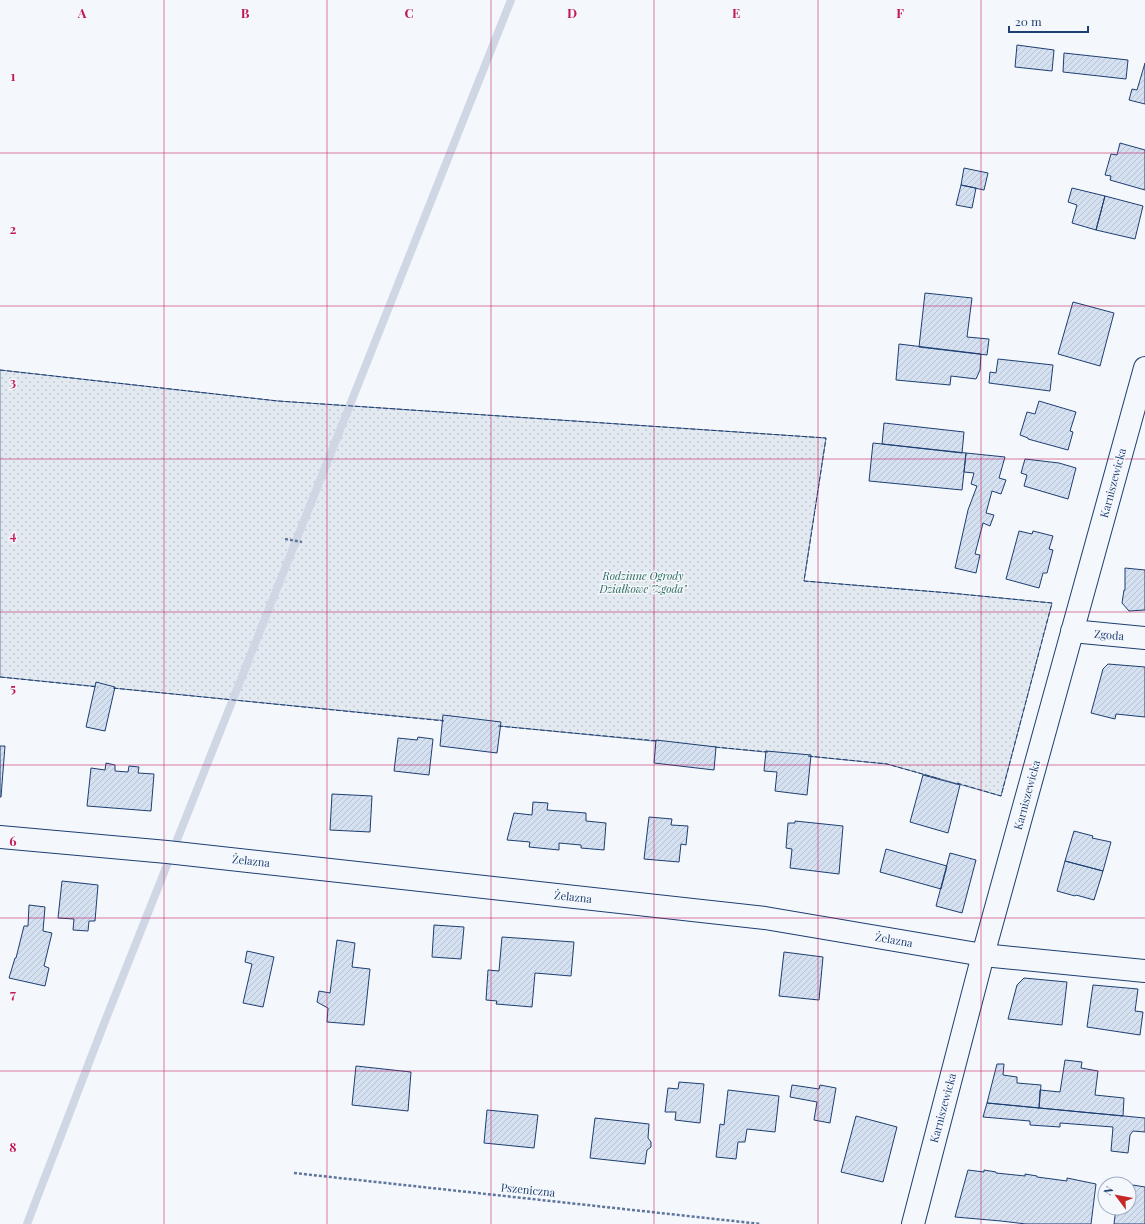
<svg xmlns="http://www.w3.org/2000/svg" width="1145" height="1224" viewBox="0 0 1145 1224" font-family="'Playfair Display',serif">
  <defs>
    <pattern id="garden-dots" width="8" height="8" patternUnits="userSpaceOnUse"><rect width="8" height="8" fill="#e3e9f0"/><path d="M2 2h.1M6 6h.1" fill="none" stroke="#c2c9d1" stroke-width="1.8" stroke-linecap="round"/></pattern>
    <pattern id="building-hatch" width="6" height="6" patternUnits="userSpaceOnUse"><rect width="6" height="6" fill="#d5e0f0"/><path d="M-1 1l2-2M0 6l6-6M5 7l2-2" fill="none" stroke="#b6c1d1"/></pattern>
  </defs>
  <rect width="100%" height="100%" fill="#f4f7fb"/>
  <path fill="url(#garden-dots)" stroke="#687fa3" d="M 0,370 L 278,401 L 826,438 L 804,581 L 950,593 L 1052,603 L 1001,796 L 887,764 L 0,677 Z"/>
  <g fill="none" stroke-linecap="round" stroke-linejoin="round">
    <path stroke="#cfd7e4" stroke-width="8" d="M 27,1224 L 105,1021 L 511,0"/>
  </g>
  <path fill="url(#building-hatch)" stroke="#1d3f73" d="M 1017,45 L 1054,50 L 1052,71 L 1015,67 Z
    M 1064,53 L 1128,60 L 1126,79 L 1063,72 Z
    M 1145,63 L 1145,104 L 1129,100 L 1132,89 L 1137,90 Z
    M 1120,143 L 1145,150 L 1145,190 L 1110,180 L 1111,176 L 1105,175 L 1111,154 L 1117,155 Z
    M 964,168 L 988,173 L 984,190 L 961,185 Z
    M 961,185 L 976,188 L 972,208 L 956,205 Z
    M 1072,188 L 1105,196 L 1096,230 L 1072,223 L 1077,205 L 1068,202 Z
    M 1105,196 L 1143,206 L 1135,239 L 1096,230 Z
    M 925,293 L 972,298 L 967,337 L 989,339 L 987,355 L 919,347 Z
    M 1073,302 L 1114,313 L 1100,366 L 1058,354 Z
    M 899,344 L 981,354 L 980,370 L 976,379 L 951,376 L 950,385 L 896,380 Z
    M 998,359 L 1053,365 L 1050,391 L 989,383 L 990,372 L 996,373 Z
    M 1039,401 L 1076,412 L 1070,431 L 1073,432 L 1068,450 L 1028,439 L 1028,438 L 1020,435 L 1027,412 L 1035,414 Z
    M 884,423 L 964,432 L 962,453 L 882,444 Z
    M 873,443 L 966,453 L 962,490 L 869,481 Z
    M 966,453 L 1005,457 L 999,478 L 1006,480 L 1001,494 L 992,491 L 986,513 L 994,515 L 990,526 L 983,523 L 982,527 L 975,554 L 980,555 L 976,573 L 955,568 L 968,510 L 977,486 L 971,484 L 974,473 L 964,472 Z
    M 1025,459 L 1059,463 L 1076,468 L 1068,499 L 1024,486 L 1027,475 L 1021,473 Z
    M 1019,531 L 1032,534 L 1033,531 L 1053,536 L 1049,549 L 1053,550 L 1047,573 L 1043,573 L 1039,588 L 1006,579 Z
    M 1125,568 L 1145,570 L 1145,610 L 1129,611 L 1122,603 L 1124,590 L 1125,590 Z
    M 1108,664 L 1145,667 L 1145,717 L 1116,714 L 1115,719 L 1091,713 L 1103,669 Z
    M 96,682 L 115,687 L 105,731 L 86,727 Z
    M 443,715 L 501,722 L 497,753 L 440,746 Z
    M 418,737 L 433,739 L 429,775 L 394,771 L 398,738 L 417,740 Z
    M 656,740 L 716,747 L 714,770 L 654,763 Z
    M 0,746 L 5,746 L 1,797 L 0,797 Z
    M 766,751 L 811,755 L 807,795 L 775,791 L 777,772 L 764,771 Z
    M 106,763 L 115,765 L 115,771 L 128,772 L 129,766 L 139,767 L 138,773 L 154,774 L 151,811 L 87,806 L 91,768 L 105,770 Z
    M 923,775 L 960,785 L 948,833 L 910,822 Z
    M 332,794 L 372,796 L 370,832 L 330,830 Z
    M 533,802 L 548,803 L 547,810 L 586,813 L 586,821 L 606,823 L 604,850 L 581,848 L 581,845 L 559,843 L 559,850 L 529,847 L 530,842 L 507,840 L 514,813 L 532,815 Z
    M 649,817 L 672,819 L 671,825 L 688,826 L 686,845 L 681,844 L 679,862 L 644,859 Z
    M 795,821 L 843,826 L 839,874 L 790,868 L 792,849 L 786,848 L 788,823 L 795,823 Z
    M 1074,831 L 1093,836 L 1092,838 L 1111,842 L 1103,871 L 1065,861 Z
    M 886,849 L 947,866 L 941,889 L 880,872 Z
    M 950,853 L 976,860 L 962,913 L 936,906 Z
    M 1065,861 L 1103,871 L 1094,900 L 1076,895 L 1075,896 L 1057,891 Z
    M 62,881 L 98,885 L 95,921 L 89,921 L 88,931 L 73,930 L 74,919 L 58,918 Z
    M 29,905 L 45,907 L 43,931 L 52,933 L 44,966 L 49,968 L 45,986 L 9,978 L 15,958 L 16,958 L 24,926 L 28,926 Z
    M 434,925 L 464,927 L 461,959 L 432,957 Z
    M 502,937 L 574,942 L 571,976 L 535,973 L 532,1007 L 496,1004 L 497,1001 L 486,1000 L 488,970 L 499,971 Z
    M 337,940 L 355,943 L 352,967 L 370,969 L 364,1025 L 327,1022 L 328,1008 L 326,1007 L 317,1002 L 319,991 L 330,993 Z
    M 247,951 L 274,957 L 263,1007 L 243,1003 L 252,964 L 245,962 Z
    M 784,952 L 823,957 L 819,1000 L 779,996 Z
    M 1024,978 L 1067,982 L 1062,1025 L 1008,1019 L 1017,985 Z
    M 1093,985 L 1138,989 L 1135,1011 L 1143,1012 L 1140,1035 L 1087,1027 Z
    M 1065,1060 L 1082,1062 L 1081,1068 L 1098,1071 L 1095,1095 L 1124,1098 L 1123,1116 L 1039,1108 L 1040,1090 L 1060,1092 Z
    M 997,1064 L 1004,1064 L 1003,1075 L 1017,1077 L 1017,1083 L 1041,1085 L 1039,1108 L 987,1103 Z
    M 356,1066 L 411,1072 L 408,1111 L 352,1105 Z
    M 679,1082 L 704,1084 L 700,1123 L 675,1120 L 676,1112 L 665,1112 L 668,1088 L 678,1089 Z
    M 792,1085 L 819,1089 L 820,1085 L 836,1088 L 830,1123 L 814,1120 L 817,1102 L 790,1097 Z
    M 728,1090 L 779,1096 L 775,1132 L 747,1129 L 745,1142 L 738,1142 L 736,1159 L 716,1157 L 720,1124 L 724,1125 Z
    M 987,1103 L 1145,1118 L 1145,1132 L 1133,1131 L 1130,1135 L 1128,1153 L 1111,1151 L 1113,1127 L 1060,1123 L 1060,1127 L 1030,1125 L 1030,1121 L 983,1117 Z
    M 487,1110 L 538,1115 L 534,1148 L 484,1143 Z
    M 856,1116 L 897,1127 L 883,1182 L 841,1172 Z
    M 595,1118 L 649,1124 L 648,1138 L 651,1142 L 651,1147 L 647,1150 L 645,1164 L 590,1158 Z
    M 968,1170 L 984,1172 L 984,1170 L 996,1172 L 996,1173 L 1025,1176 L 1025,1174 L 1037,1176 L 1037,1177 L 1067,1181 L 1067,1178 L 1096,1184 L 1091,1224 L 1026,1224 L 1001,1221 L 955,1217 Z
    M 1133,1185 L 1145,1187 L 1145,1224 L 1114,1224 L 1116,1208 L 1129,1208 L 1129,1186 L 1133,1186 Z"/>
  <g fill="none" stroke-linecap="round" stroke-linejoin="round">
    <defs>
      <path id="minor" d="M 1072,631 L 1145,638
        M 0,837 L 167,852 L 765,918 L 983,955 L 1145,971
        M 913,1224 L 983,955 L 1145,368"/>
    </defs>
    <use href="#minor" stroke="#1d3f73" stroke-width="24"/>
    <path stroke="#5e769c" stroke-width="2.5" stroke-dasharray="3 2" stroke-linecap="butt" d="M 285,539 L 302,542
      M 294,1173 L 761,1224"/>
    <use href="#minor" stroke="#f4f7fb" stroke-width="22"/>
    <path stroke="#1d3f73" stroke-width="1" stroke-dasharray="5 2" stroke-linecap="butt" d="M 0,370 L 278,401 L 826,438 L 804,581 L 950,593 L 1052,603 L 1001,796 L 957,783
      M 0,677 L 98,687
      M 113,688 L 444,721
      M 498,726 L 659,741
      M 715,747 L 768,752
      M 808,756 L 887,764 L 940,779"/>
  </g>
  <path fill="none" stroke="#c2185b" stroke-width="1" stroke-opacity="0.55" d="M 164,0 L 164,1224M 327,0 L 327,1224M 491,0 L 491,1224M 654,0 L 654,1224M 818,0 L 818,1224M 981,0 L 981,1224M 0,153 L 1145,153M 0,306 L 1145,306M 0,459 L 1145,459M 0,612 L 1145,612M 0,765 L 1145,765M 0,918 L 1145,918M 0,1071 L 1145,1071"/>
  <g text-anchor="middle" stroke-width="3" stroke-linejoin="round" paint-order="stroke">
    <g font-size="11" fill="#1d3f73" stroke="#f4f7fb">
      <text transform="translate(1113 483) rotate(-75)" y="4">Karniszewicka</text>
      <text transform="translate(1109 635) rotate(5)" y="4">Zgoda</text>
      <text transform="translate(1027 795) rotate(-75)" y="4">Karniszewicka</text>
      <text transform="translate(251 861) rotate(6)" y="4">Żelazna</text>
      <text transform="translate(573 897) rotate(6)" y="4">Żelazna</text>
      <text transform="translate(894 940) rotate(10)" y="4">Żelazna</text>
      <text transform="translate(943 1108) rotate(-75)" y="4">Karniszewicka</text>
      <text transform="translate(528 1190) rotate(6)" y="4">Pszeniczna</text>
    </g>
    <g font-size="11" font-style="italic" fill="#2c6c60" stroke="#f4f7fb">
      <text x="643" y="580">Rodzinne Ogrody<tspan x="643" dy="13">Działkowe "Zgoda"</tspan></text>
    </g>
  </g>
  <g font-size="13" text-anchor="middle" font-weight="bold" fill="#c2185b" stroke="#f4f7fb" stroke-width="3" stroke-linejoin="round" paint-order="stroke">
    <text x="82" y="18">A</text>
    <text x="245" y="18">B</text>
    <text x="409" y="18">C</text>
    <text x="572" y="18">D</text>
    <text x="736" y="18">E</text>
    <text x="900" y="18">F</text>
    <text x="13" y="81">1</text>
    <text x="13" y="234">2</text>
    <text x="13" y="387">3</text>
    <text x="13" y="540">4</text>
    <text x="13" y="693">5</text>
    <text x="13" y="846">6</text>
    <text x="13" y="999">7</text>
    <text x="13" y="1152">8</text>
  </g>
  <g transform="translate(1117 1196) rotate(302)"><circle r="19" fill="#f4f7fb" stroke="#9eadc5"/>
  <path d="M0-3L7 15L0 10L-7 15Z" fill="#c62828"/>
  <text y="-6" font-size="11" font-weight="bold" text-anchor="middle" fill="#1d3f73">N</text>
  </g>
  <path d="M1009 26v6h79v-6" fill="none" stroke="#1d3f73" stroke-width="2"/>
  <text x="1015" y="26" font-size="12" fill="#1d3f73" stroke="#f4f7fb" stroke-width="3" paint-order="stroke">20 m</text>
</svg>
